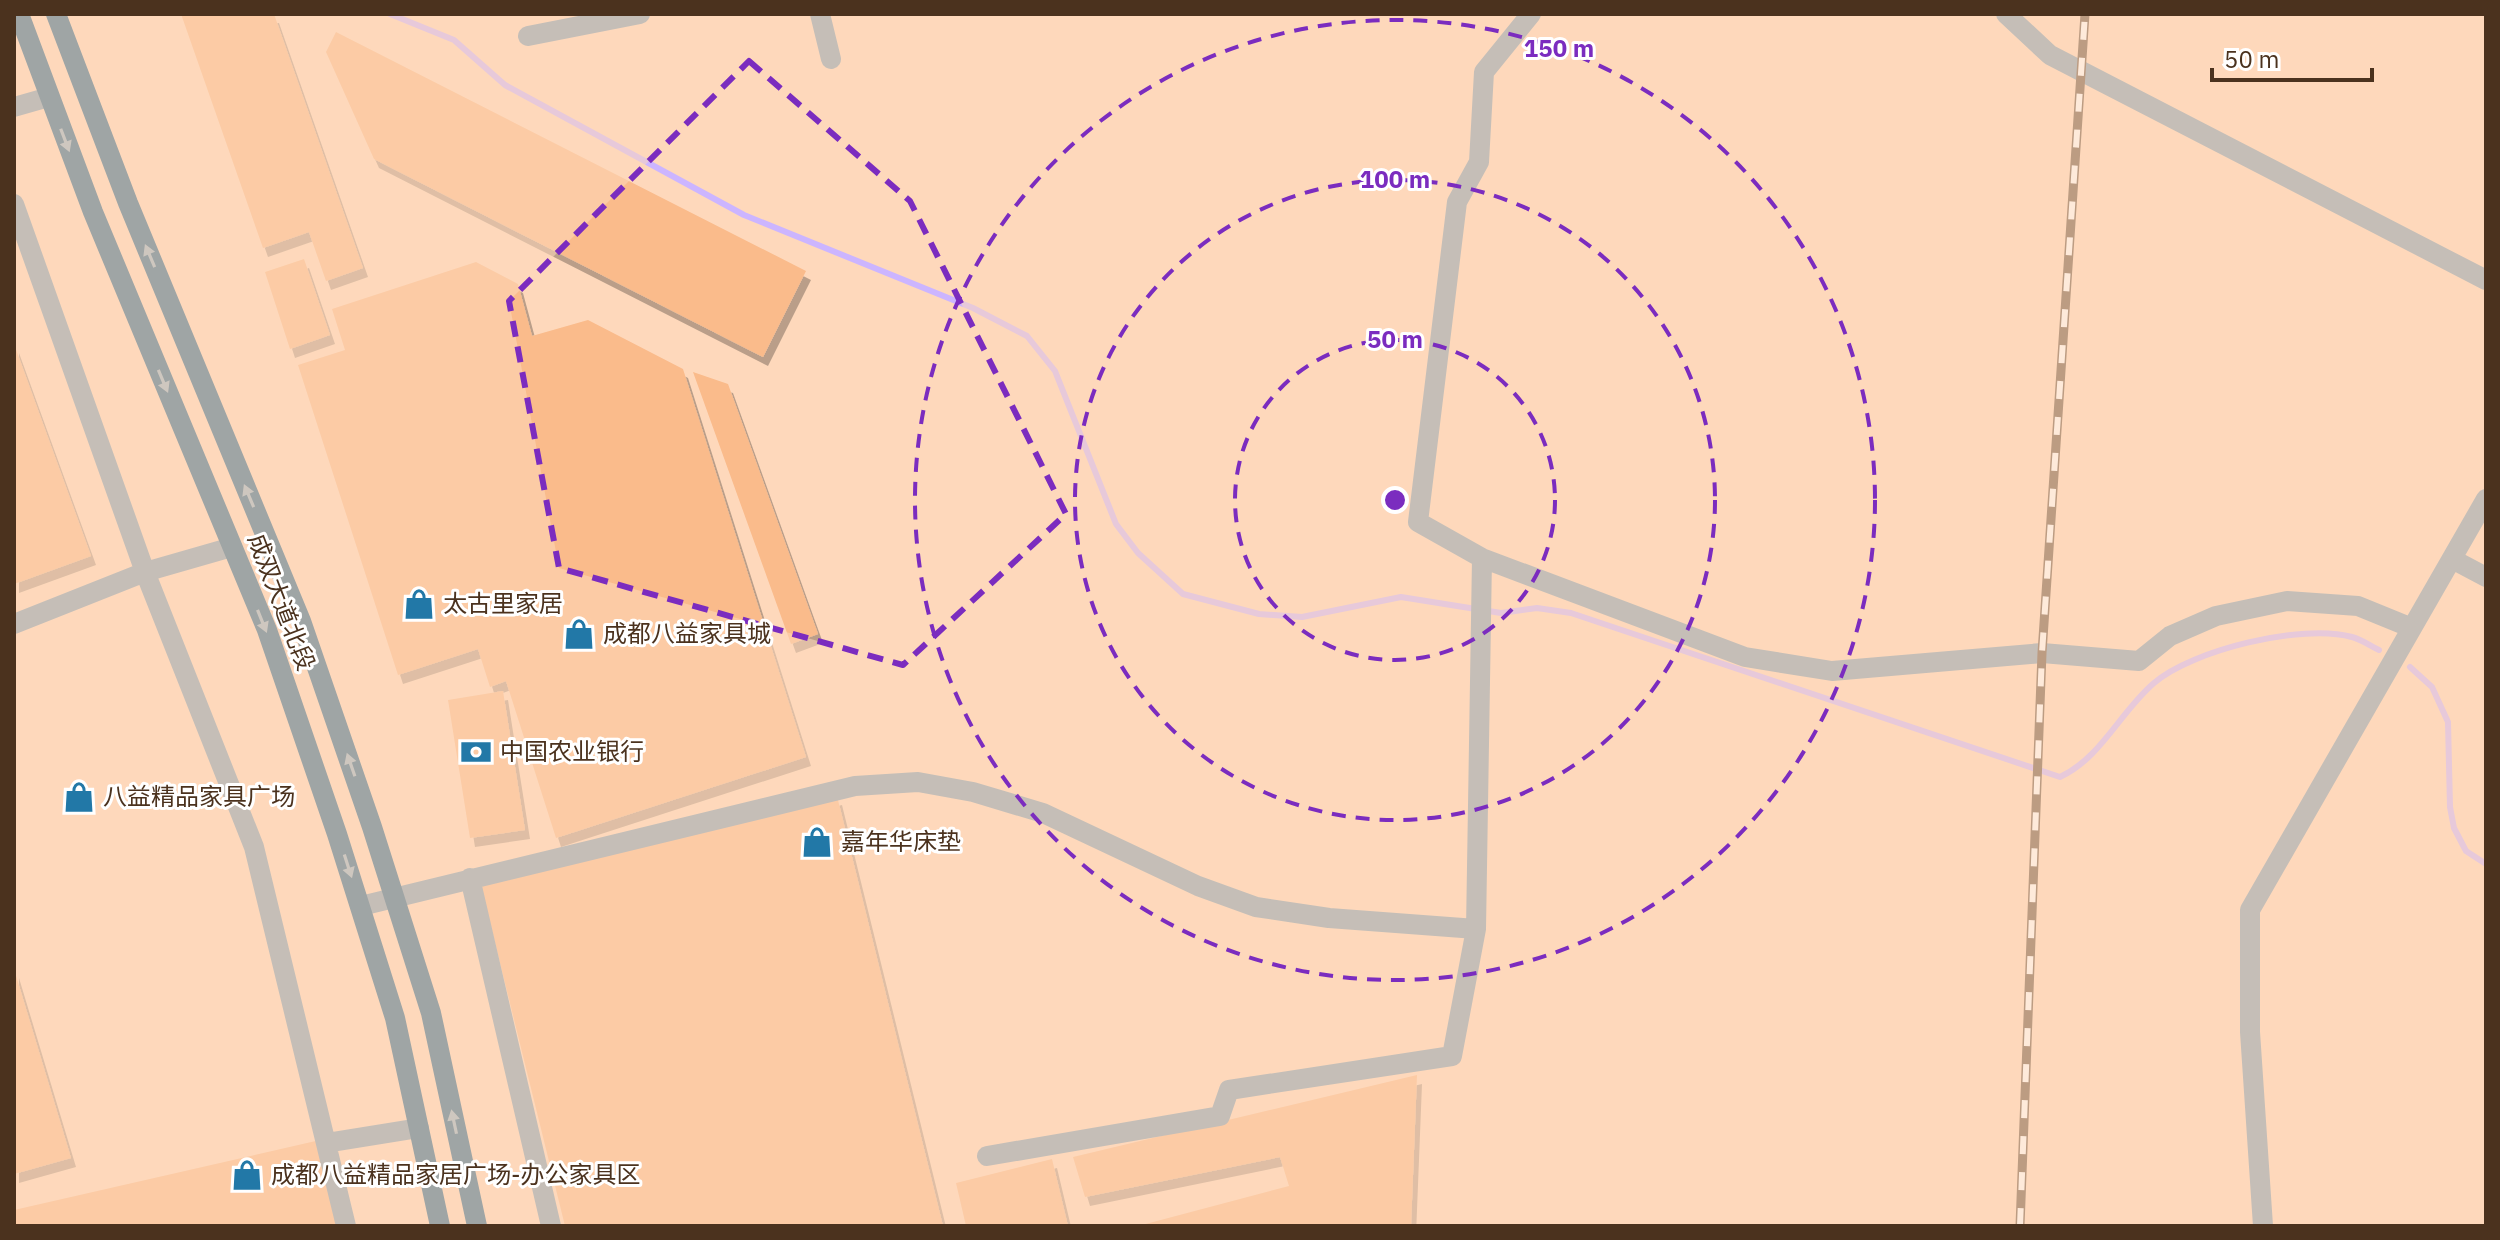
<svg xmlns="http://www.w3.org/2000/svg" width="2500" height="1240" viewBox="0 0 2500 1240" font-family="'IBM Plex Sans','Noto Sans SC',sans-serif">
  <defs>
    <filter id="shadow"><feDropShadow dx="5" dy="9" stdDeviation="0" flood-color="#0004"/></filter>
  </defs>
  <rect width="100%" height="100%" fill="#fed8bb"/>
  <g fill="none" stroke-linecap="round" stroke-linejoin="round">
    <path stroke="#ccb5ff" stroke-width="6" d="M 390,14 L 454,40 L 505,85 L 744,215 L 973,308 L 1027,336 L 1055,371 L 1116,524 L 1138,553 L 1183,594 L 1259,614 L 1302,617 L 1401,597 L 1501,613 L 1537,608 L 1571,613 L 2060,777 C 2101,758 2120,712 2154,683 C 2192,650 2302,623 2352,637 C 2361,639 2370,646 2379,650
      M 2410,667 L 2432,687 L 2448,722 L 2450,807 L 2454,828 L 2466,851 L 2486,864"/>
  </g>
  <path fill="#fabb8b" filter="url(#shadow)" d="M 181,14 L 274,14 L 363,268 L 326,281 L 309,232 L 263,248 Z
    M 336,32 L 806,271 L 763,357 L 374,159 L 326,52 Z
    M 304,259 L 330,335 L 290,349 L 265,272 Z
    M 476,262 L 518,284 L 532,336 L 588,320 L 683,369 L 806,757 L 556,838 L 506,681 L 490,687 L 478,649 L 398,675 L 298,365 L 345,350 L 332,309 Z
    M 14,344 L 91,556 L 14,584 Z
    M 693,372 L 728,384 L 818,634 L 791,644 Z
    M 503,691 L 525,830 L 470,838 L 448,700 Z
    M 837,796 L 943,1226 L 565,1226 L 481,886 Z
    M 14,969 L 71,1158 L 14,1174 Z
    M 1417,1075 L 1411,1226 L 1138,1226 L 1289,1186 L 1280,1157 L 1085,1197 L 1073,1157 Z
    M 320,1140 L 339,1226 L 14,1226 L 14,1210 Z
    M 1052,1159 L 1068,1226 L 966,1226 L 956,1183 Z"/>
  <g fill="none" stroke-linecap="round" stroke-linejoin="round">
    <path stroke="#819eb2" stroke-width="20" d="M 820,14 L 831,59
      M 1531,14 L 1484,72 L 1479,162 L 1457,202 L 1418,522 L 1482,558 L 1745,657 L 1832,671 L 2042,653 L 2139,661 L 2170,636 L 2216,616 L 2287,601 L 2358,606 L 2412,628
      M 2006,14 L 2050,55 L 2486,280
      M 528,36 L 640,14
      M 14,107 L 49,97
      M 14,204 L 145,572 L 254,847 L 346,1226
      M 2452,559 L 2486,577
      M 14,624 L 145,572 L 232,547
      M 470,878 L 551,1226
      M 361,906 L 855,786 L 918,782 L 973,792 L 1043,813 L 1198,886 L 1256,907 L 1329,918 L 1476,929
      M 326,1143 L 419,1128
      M 987,1156 L 1220,1116 L 1229,1090 L 1452,1056 L 1476,929 L 1482,558
      M 2263,1226 L 2250,1032 L 2250,910 L 2486,499"/>
    <path stroke="#2d6689" stroke-width="20" d="M 19,14 L 93,212 L 267,630 L 337,834 L 395,1018 L 440,1226
      M 56,14 L 128,203 L 301,621 L 372,827 L 431,1013 L 477,1226"/>
    <defs>
      <path id="rail" d="M 2020,1226 L 2042,653 L 2085,14"/>
    </defs>
    <use href="#rail" stroke="#6e523d" stroke-width="9"/>
    <use href="#rail" stroke="#fff" stroke-width="6" stroke-dasharray="18" stroke-linecap="butt"/>
  </g>
  <defs><path id="oneway-solid" d="M-6-.8H1V-3.2L6.5 0L1 3.2V.8H-6Z" transform="scale(2)"/></defs>
  <g fill="#96b2c4">
    <use href="#oneway-solid" transform="translate(65 140) rotate(69)"/>
    <use href="#oneway-solid" transform="translate(150 256) rotate(-113)"/>
    <use href="#oneway-solid" transform="translate(163 381) rotate(67)"/>
    <use href="#oneway-solid" transform="translate(249 496) rotate(-113)"/>
    <use href="#oneway-solid" transform="translate(262 621) rotate(68)"/>
    <use href="#oneway-solid" transform="translate(351 765) rotate(-109)"/>
    <use href="#oneway-solid" transform="translate(348 866) rotate(72)"/>
    <use href="#oneway-solid" transform="translate(454 1122) rotate(-102)"/>
  </g>
  <path d="M0 0H2500V1240H0ZM 749,61 L 910,201 L 1066,514 L 903,665 L 559,568 L 509,301 Z" fill="#fed8bb" fill-opacity=".55" fill-rule="evenodd"/>
  <path fill="none" stroke="#7b2cbf" stroke-width="6" stroke-dasharray="16 10" stroke-linejoin="round" d="M 749,61 L 910,201 L 1066,514 L 903,665 L 559,568 L 509,301 Z"/>
  <g fill="none" stroke="#7b2cbf" stroke-width="4" stroke-dasharray="14 10">
    <circle cx="1395" cy="500" r="160"/>
    <circle cx="1395" cy="500" r="320"/>
    <circle cx="1395" cy="500" r="480"/>
  </g>
  <defs>
    <symbol id="shop-bare" viewBox="-9 -9 18 18"><path d="M-5-2.5h2.3a2.7 3.5 0 0 1 5.4 0H5L5.5 6h-11ZM-1.5-2.5h3a1.5 2.3 0 0 0-3 0Z" fill="#2278a7" stroke="#fff" stroke-width="2.5" paint-order="stroke"/></symbol>
    <symbol id="bank-bare" viewBox="-9 -9 18 18"><path d="M-6-4H6V4H-6ZM0-2.3a2.3 2.3 0 1 0 0 4.6a2.3 2.3 0 1 0 0-4.6Z" fill="#2278a7" stroke="#fff" stroke-width="2.5" paint-order="stroke"/></symbol>
  </defs>
  <g fill-rule="evenodd">
    <use href="#shop-bare" x="397" y="582" width="44" height="44"/>
    <use href="#shop-bare" x="557" y="612" width="44" height="44"/>
    <use href="#bank-bare" x="454" y="730" width="44" height="44"/>
    <use href="#shop-bare" x="57" y="775" width="44" height="44"/>
    <use href="#shop-bare" x="795" y="820" width="44" height="44"/>
    <use href="#shop-bare" x="225" y="1153" width="44" height="44"/>
  </g>
  <g text-anchor="middle" stroke-width="6" stroke-linejoin="round" paint-order="stroke">
    <g font-size="24" fill="#4b321e" stroke="#fff">
      <text transform="translate(281 602) rotate(69)" y="8">成双大道北段</text>
    </g>
    <g font-size="24" fill="#4b321e" stroke="#fff" text-anchor="start">
      <text x="443" y="612">太古里家居</text>
      <text x="603" y="642">成都八益家具城</text>
      <text x="500" y="760">中国农业银行</text>
      <text x="103" y="805">八益精品家具广场</text>
      <text x="841" y="850">嘉年华床垫</text>
      <text x="271" y="1183">成都八益精品家居广场-办公家具区</text>
    </g>
  </g>
  <circle cx="1395" cy="500" r="12" fill="#7b2cbf" stroke="#fff" stroke-width="4"/>
  <g font-size="24" text-anchor="middle" font-weight="bold" fill="#7b2cbf" stroke="#fff" stroke-width="6" stroke-linejoin="round" paint-order="stroke">
    <text x="1559" y="57">150 m</text>
    <text x="1395" y="188">100 m</text>
    <text x="1395" y="348">50 m</text>
  </g>
  <rect width="2500" height="1240" fill="none" stroke="#4b321e" stroke-width="32"/>
  <path d="M2212 68v12h160v-12" fill="none" stroke="#4b321e" stroke-width="4"/>
  <text x="2224" y="68" font-size="24" fill="#4b321e" stroke="#ffffff" stroke-width="6" paint-order="stroke">50 m</text>
</svg>
